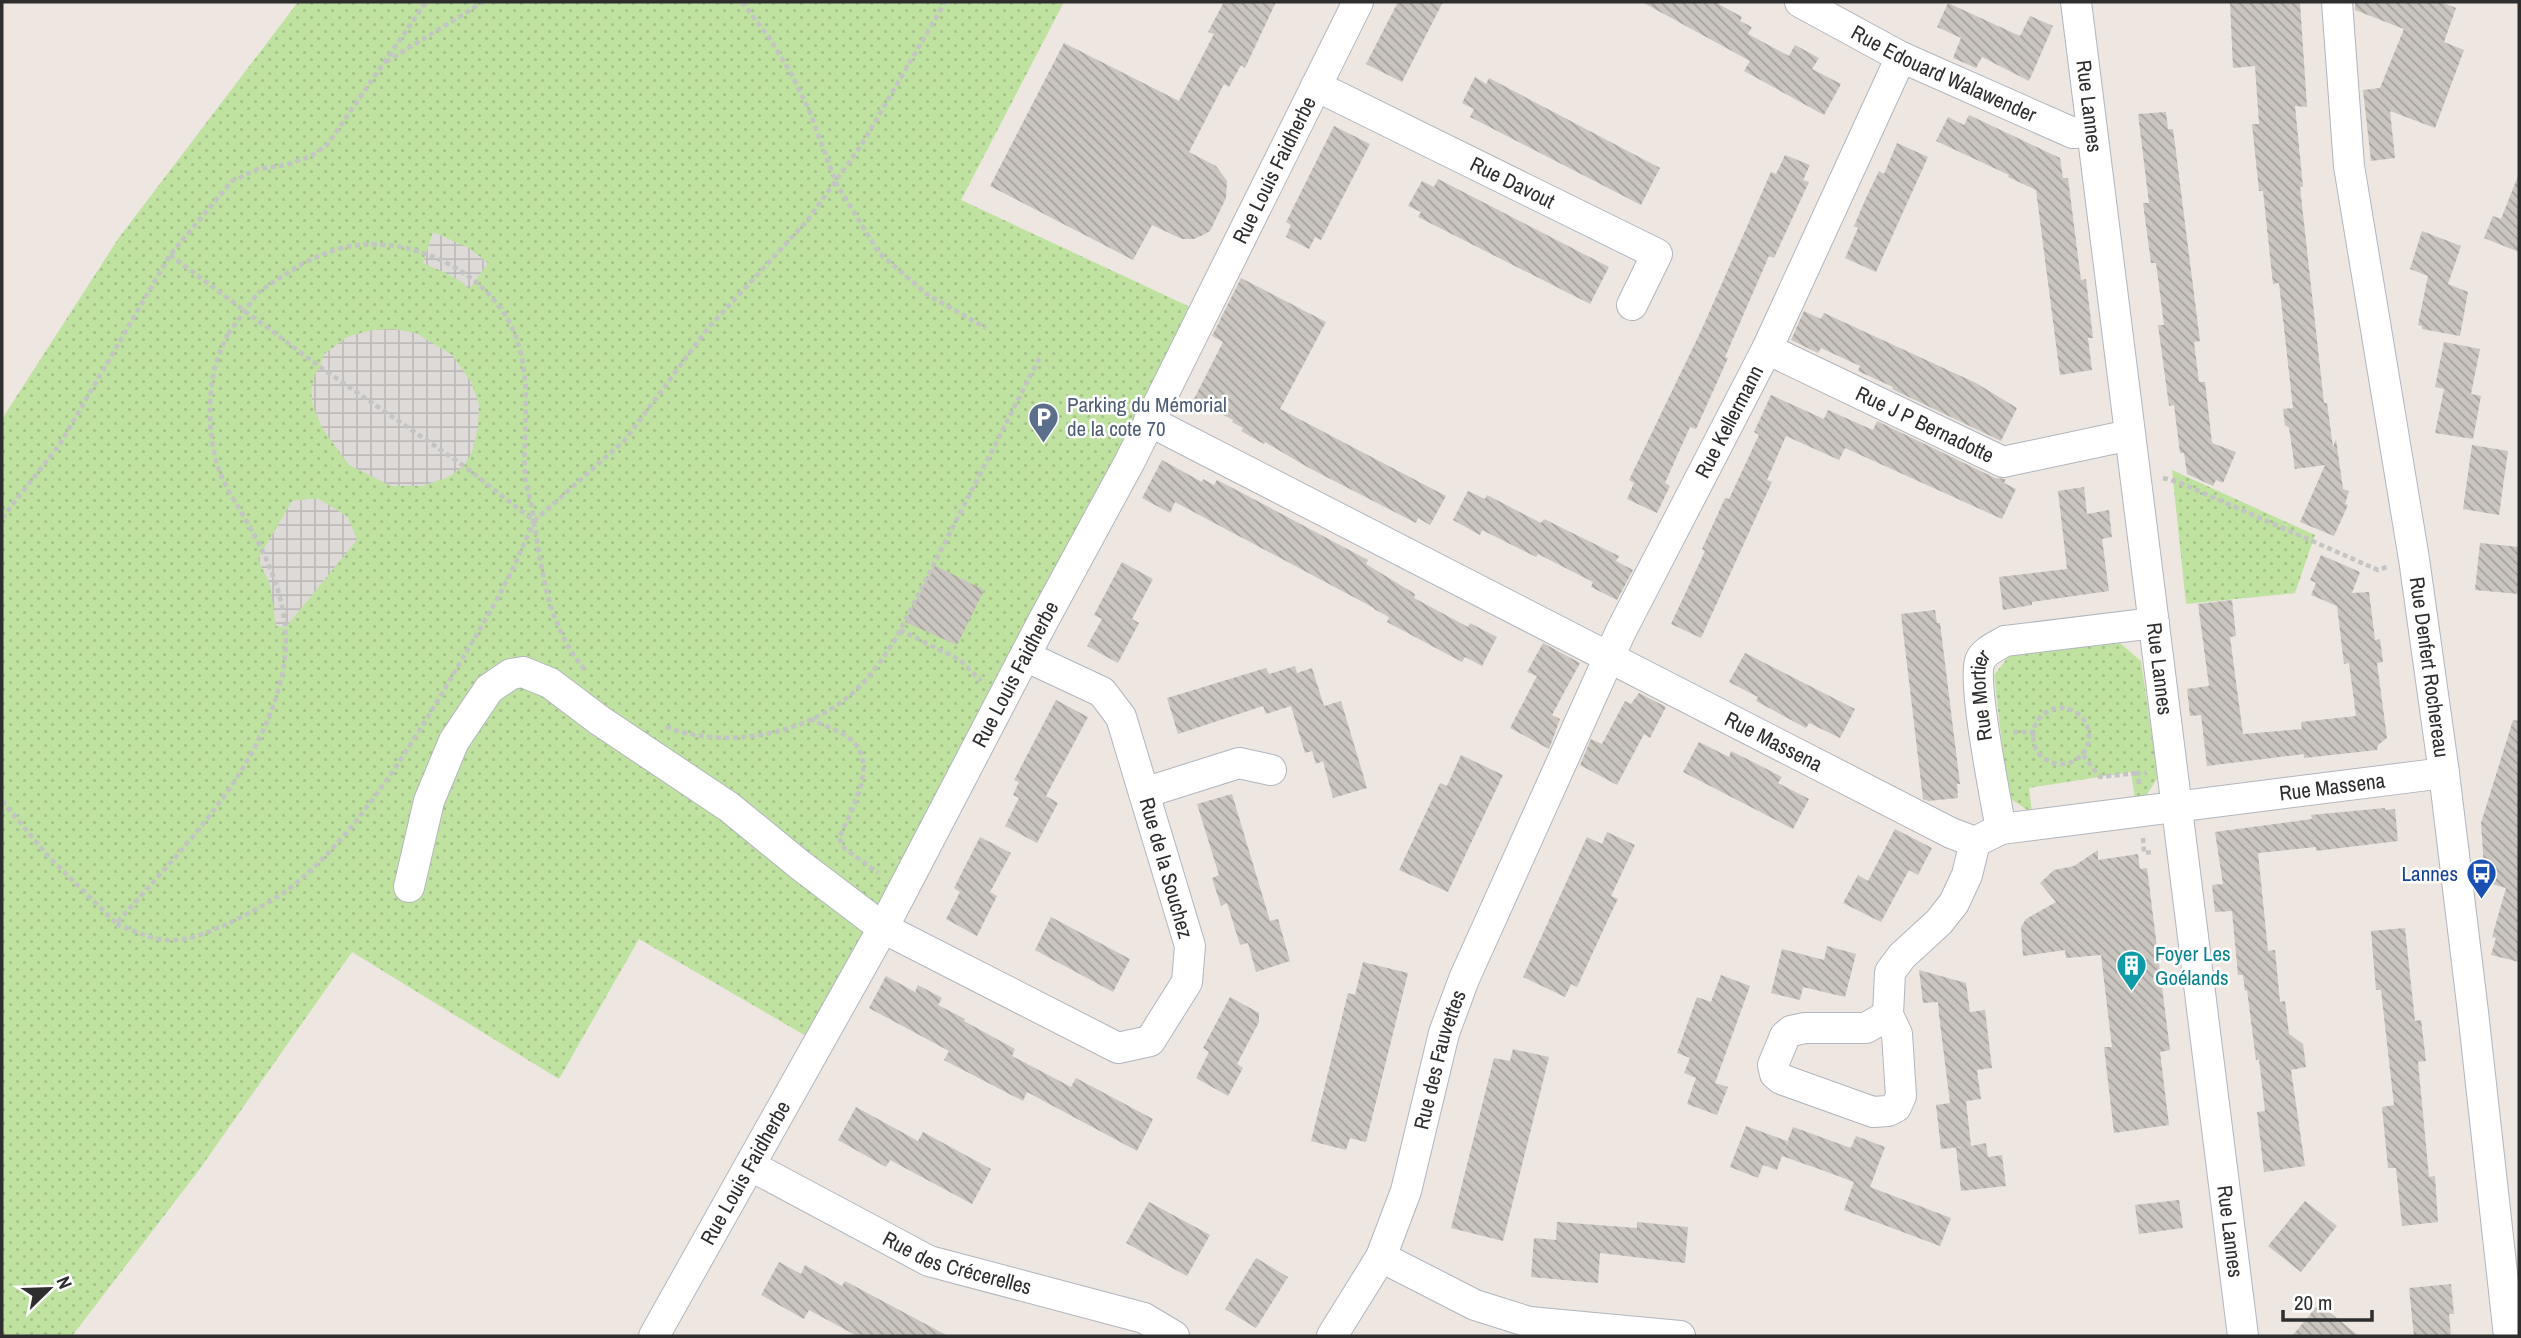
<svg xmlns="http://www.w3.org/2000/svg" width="2521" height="1338" viewBox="0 0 2521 1338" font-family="'Archivo Narrow',sans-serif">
  <defs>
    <pattern id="grass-dots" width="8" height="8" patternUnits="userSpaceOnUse" patternTransform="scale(1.75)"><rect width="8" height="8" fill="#bfe2a0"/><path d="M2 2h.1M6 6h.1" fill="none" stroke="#a4c28a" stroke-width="1.8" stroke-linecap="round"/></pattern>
    <pattern id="plaza-grid" width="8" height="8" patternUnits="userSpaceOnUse" patternTransform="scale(1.75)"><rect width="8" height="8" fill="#dedad8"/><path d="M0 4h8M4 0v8" fill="none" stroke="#bfbbba"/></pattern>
    <pattern id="building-back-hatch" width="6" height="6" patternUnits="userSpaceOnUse" patternTransform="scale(1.75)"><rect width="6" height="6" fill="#cac5bf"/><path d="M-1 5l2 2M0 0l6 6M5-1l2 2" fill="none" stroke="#a4a09c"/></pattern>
  </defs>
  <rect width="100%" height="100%" fill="#eee7e1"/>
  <path fill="url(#grass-dots)" d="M 298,2 L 1064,2 L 961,200 L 1203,313 L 813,1040 L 639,939 L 559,1079 L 352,952 L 199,1170 L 72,1336 L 2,1336 L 2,419 L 118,239 Z
    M 2172,470 L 2315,535 L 2295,593 L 2186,604 Z
    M 2120,643 L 2141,661 L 2158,777 L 2146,796 L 2135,799 L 2131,772 L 2029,788 L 2032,813 L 2008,797 L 1994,675 L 2009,656 Z"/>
  <path fill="url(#plaza-grid)" d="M 433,232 L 469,248 L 488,263 L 469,289 L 462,282 L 446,273 L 423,263 Z
    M 394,329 L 416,333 L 452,355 L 471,382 L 479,404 L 478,427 L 472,452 L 464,466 L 449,477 L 422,486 L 391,486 L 349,465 L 322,428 L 313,406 L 311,392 L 315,374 L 320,367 L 324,354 L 349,336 L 373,330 Z
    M 307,499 L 319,499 L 348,517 L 357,540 L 285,628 L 276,626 L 270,585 L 258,559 L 292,501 Z"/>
  <path fill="url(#building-back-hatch)" d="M 1224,2 L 1276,2 L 1245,68 L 1241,65 L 1229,87 L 1224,84 L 1189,152 L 1216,166 L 1227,181 L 1226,198 L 1210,231 L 1205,234 L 1194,239 L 1182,239 L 1152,225 L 1133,260 L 990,186 L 1064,43 L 1179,101 L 1214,34 L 1208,32 Z
    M 1398,2 L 1443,2 L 1402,82 L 1366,64 Z
    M 1642,2 L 1715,2 L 1742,17 L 1740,21 L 1752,27 L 1748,34 L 1789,56 L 1795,45 L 1819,58 L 1812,69 L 1841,84 L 1824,115 L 1744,71 L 1750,61 Z
    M 2230,2 L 2300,2 L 2307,107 L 2295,106 L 2303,187 L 2300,187 L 2324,403 L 2327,403 L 2333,447 L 2336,439 L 2343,489 L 2349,491 L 2345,504 L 2348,505 L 2334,536 L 2300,522 L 2325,465 L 2295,469 L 2289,428 L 2285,425 L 2283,409 L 2293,408 L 2279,283 L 2273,284 L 2263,191 L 2259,191 L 2252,124 L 2259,124 L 2255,66 L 2233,68 Z
    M 2355,2 L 2441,2 L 2456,8 L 2444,42 L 2464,50 L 2435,128 L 2390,111 L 2395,158 L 2371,161 L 2363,90 L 2380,88 L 2404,29 L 2355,10 Z
    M 1948,3 L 2020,36 L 2030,16 L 2053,26 L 2029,81 L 1982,57 L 1976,68 L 1953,58 L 1961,38 L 1937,27 Z
    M 1475,77 L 1486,84 L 1489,78 L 1660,168 L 1641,205 L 1470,117 L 1474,109 L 1462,103 Z
    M 2166,112 L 2168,129 L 2173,129 L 2200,341 L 2194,342 L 2199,382 L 2205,382 L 2212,443 L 2236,452 L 2223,483 L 2216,480 L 2213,486 L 2187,474 L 2184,453 L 2180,453 L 2174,405 L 2169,406 L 2158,325 L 2164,325 L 2156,263 L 2151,263 L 2143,203 L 2149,203 L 2138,114 Z
    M 1969,115 L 2060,158 L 2063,178 L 2068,178 L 2081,280 L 2086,279 L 2093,338 L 2088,338 L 2092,370 L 2060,375 L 2036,190 L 2008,177 L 2009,175 L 1936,141 L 1948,117 L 1964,125 Z
    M 1334,126 L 1370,144 L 1321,240 L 1315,237 L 1309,249 L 1286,237 L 1291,225 L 1286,222 Z
    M 1897,143 L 1928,157 L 1876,272 L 1845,258 L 1858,228 L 1854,226 L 1866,198 L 1879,171 L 1884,174 Z
    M 1785,155 L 1810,165 L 1803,180 L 1809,182 L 1774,258 L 1769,256 L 1725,357 L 1728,358 L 1696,429 L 1690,427 L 1665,483 L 1670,486 L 1657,513 L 1627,499 L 1634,483 L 1629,480 L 1701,331 L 1771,172 L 1776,174 Z
    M 2518,176 L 2519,176 L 2519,252 L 2484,238 L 2493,216 L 2501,219 Z
    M 1438,179 L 1609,267 L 1590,304 L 1418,217 L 1421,212 L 1408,206 L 1422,181 L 1434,187 Z
    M 2422,231 L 2461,246 L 2448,284 L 2468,292 L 2460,336 L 2422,329 L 2422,326 L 2418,325 L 2428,276 L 2410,269 Z
    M 1241,278 L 1326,322 L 1280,409 L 1446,496 L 1430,525 L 1418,518 L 1416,523 L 1309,468 L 1265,442 L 1264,444 L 1241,431 L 1243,428 L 1232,422 L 1233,420 L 1194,399 L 1223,342 L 1212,336 Z
    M 1804,311 L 1821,319 L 1824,313 L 1976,383 L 2017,408 L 2001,441 L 1892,389 L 1893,387 L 1858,371 L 1860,366 L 1821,348 L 1818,353 L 1791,340 Z
    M 2444,342 L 2480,349 L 2471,394 L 2481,396 L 2473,439 L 2435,433 L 2444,389 L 2435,387 Z
    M 1771,395 L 1824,419 L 1828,410 L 1873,430 L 1877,421 L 1995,478 L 2006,479 L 2004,483 L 2016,489 L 2002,519 L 1845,448 L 1839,460 L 1786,436 L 1767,480 L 1772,482 L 1701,638 L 1671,624 L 1705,551 L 1702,549 L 1725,498 L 1729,499 L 1759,435 L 1754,432 Z
    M 2472,445 L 2508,451 L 2499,515 L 2463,509 Z
    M 1162,460 L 1202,482 L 1203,479 L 1214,485 L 1217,480 L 1246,495 L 1368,560 L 1366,564 L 1415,594 L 1414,598 L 1468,627 L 1470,623 L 1497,637 L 1482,666 L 1465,657 L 1462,662 L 1387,622 L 1389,617 L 1374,609 L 1374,608 L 1175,502 L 1170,513 L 1142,498 Z
    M 2084,487 L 2087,514 L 2109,510 L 2112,537 L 2102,539 L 2109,591 L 2032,602 L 2032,605 L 2003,610 L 1999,577 L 2067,569 L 2058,491 Z
    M 1468,491 L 1485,499 L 1487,495 L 1541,523 L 1544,519 L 1619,556 L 1616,561 L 1633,570 L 1617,600 L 1591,587 L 1593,582 L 1538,554 L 1536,557 L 1482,530 L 1480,535 L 1453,520 Z
    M 2480,543 L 2519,547 L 2519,594 L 2475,590 Z
    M 2321,555 L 2360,572 L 2352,593 L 2369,592 L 2375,640 L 2380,639 L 2383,662 L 2377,663 L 2387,738 L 2378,745 L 2377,750 L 2304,758 L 2304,754 L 2207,766 L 2201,715 L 2190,716 L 2187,689 L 2209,686 L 2198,604 L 2232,600 L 2236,636 L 2230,637 L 2243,734 L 2302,729 L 2301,722 L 2356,716 L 2349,663 L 2344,664 L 2337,606 L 2311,595 L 2316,583 L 2310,580 Z
    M 1122,562 L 1153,579 L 1132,619 L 1139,623 L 1118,663 L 1087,646 L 1102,619 L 1094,615 Z
    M 934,565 L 984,590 L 957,645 L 905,622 Z
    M 1935,610 L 1937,623 L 1940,623 L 1960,784 L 1957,784 L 1958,798 L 1928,801 L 1923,799 L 1901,614 Z
    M 1543,643 L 1580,663 L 1552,715 L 1560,719 L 1549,749 L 1510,728 L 1537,676 L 1527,672 Z
    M 1745,653 L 1855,709 L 1840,738 L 1809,723 L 1806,728 L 1756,701 L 1758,697 L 1729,682 Z
    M 1295,666 L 1297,673 L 1312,668 L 1324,706 L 1341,701 L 1367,788 L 1333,798 L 1323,761 L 1316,764 L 1312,751 L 1305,753 L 1291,706 L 1266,714 L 1263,706 L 1178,734 L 1167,698 L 1266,668 L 1269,674 Z
    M 1639,693 L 1666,707 L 1650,738 L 1644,734 L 1617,785 L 1580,765 L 1591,739 L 1602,744 L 1625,701 L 1631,704 Z
    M 1056,700 L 1088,717 L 1046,796 L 1058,803 L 1037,843 L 1005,826 L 1019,798 L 1013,795 L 1019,782 L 1014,780 Z
    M 2513,720 L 2519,721 L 2519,962 L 2491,955 L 2496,938 L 2492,937 L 2506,888 L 2485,882 L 2481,823 Z
    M 1699,742 L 1729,757 L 1731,751 L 1757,764 L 1782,777 L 1778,783 L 1809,799 L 1793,829 L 1683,772 Z
    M 1461,755 L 1503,775 L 1448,892 L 1399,870 L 1440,783 L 1447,786 Z
    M 1232,794 L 1270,921 L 1278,919 L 1290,961 L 1256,972 L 1248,943 L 1240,945 L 1227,903 L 1221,906 L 1212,878 L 1219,875 L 1197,804 Z
    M 2385,808 L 2385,810 L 2395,809 L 2398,841 L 2316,851 L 2316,847 L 2258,853 L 2268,951 L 2275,950 L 2280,1002 L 2285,1001 L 2289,1034 L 2303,1044 L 2306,1067 L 2291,1070 L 2305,1166 L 2264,1172 L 2257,1112 L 2265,1111 L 2259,1059 L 2256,1060 L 2247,990 L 2245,991 L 2243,975 L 2238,975 L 2232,911 L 2215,912 L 2212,885 L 2223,884 L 2215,832 L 2312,819 L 2311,815 Z
    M 1895,829 L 1932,848 L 1918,875 L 1909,870 L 1881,922 L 1843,903 L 1858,875 L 1868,881 Z
    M 1607,832 L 1635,845 L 1611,896 L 1618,899 L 1612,911 L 1577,987 L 1571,984 L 1565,997 L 1523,977 L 1587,837 L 1602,844 Z
    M 980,837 L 1011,853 L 990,892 L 997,896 L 977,936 L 946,919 L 960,892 L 954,888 Z
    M 2098,850 L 2098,860 L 2138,854 L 2140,869 L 2147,868 L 2170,1050 L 2160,1052 L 2169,1125 L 2114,1133 L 2104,1047 L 2112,1047 L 2101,955 L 2066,958 L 2065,950 L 2023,956 L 2021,927 L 2026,919 L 2056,902 L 2040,883 L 2054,870 L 2074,866 Z
    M 1051,917 L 1130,959 L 1113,992 L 1035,950 Z
    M 2405,928 L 2415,1021 L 2421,1020 L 2426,1061 L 2418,1062 L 2429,1177 L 2435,1176 L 2438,1222 L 2402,1226 L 2396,1168 L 2388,1168 L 2382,1107 L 2394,1105 L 2381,990 L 2376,990 L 2371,931 Z
    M 1827,946 L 1856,954 L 1845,997 L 1803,987 L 1800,1000 L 1771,993 L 1782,949 L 1824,960 Z
    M 1363,962 L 1408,973 L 1366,1142 L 1350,1138 L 1346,1150 L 1311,1141 L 1348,993 L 1355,995 Z
    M 1919,970 L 1966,983 L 1970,1012 L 1985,1010 L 1992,1068 L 1977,1070 L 1981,1099 L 1960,1102 L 1966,1101 L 1971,1146 L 1986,1143 L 1988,1157 L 2002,1155 L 2006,1186 L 1961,1191 L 1956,1148 L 1964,1147 L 1941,1149 L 1936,1105 L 1950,1103 L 1939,1015 L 1938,1002 L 1923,1003 Z
    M 1721,975 L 1750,986 L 1715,1083 L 1728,1087 L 1717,1115 L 1687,1104 L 1696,1078 L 1684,1073 L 1690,1058 L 1677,1053 L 1697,997 L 1711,1002 Z
    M 886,976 L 915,992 L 918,985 L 942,998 L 938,1005 L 965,1019 L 964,1021 L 1015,1049 L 1012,1056 L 1071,1087 L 1076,1078 L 1153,1119 L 1137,1151 L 1027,1092 L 1023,1101 L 944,1060 L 949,1051 L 869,1008 Z
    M 1230,997 L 1259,1013 L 1259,1022 L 1237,1064 L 1243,1068 L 1228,1096 L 1196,1078 L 1209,1052 L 1203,1048 Z
    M 1513,1049 L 1549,1057 L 1503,1241 L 1451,1228 L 1494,1058 L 1510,1061 Z
    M 856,1107 L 918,1141 L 923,1132 L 991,1169 L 972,1204 L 890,1160 L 886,1167 L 838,1140 Z
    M 1746,1126 L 1787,1141 L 1783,1153 L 1793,1127 L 1851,1148 L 1856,1136 L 1885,1147 L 1870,1187 L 1951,1218 L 1940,1246 L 1844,1210 L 1854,1182 L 1830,1173 L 1782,1156 L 1777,1170 L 1763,1165 L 1758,1178 L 1730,1167 Z
    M 2179,1200 L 2183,1228 L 2139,1234 L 2135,1205 Z
    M 2305,1201 L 2337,1226 L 2301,1272 L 2268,1246 Z
    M 1149,1202 L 1210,1235 L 1187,1276 L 1126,1243 Z
    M 1557,1222 L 1637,1228 L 1637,1222 L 1688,1227 L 1685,1263 L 1600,1253 L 1598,1283 L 1531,1277 L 1534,1238 L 1556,1240 Z
    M 1256,1258 L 1288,1277 L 1256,1328 L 1225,1309 Z
    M 779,1262 L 801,1274 L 805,1265 L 842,1286 L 845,1281 L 948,1336 L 857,1336 L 809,1310 L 804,1319 L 761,1295 Z
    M 2451,1284 L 2454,1314 L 2449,1314 L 2451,1336 L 2414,1336 L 2409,1288 Z
    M 2319,1304 L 2359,1336 L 2292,1336 Z"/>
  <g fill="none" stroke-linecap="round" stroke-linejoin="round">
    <defs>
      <g id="minor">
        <path id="s1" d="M 1800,2 L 1901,57 L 2073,133 L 2092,132"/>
        <path id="s2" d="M 2076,2 L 2243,1336"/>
        <path id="s3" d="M 2337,2 L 2349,166 L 2414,559 L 2444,773 L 2473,1012 L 2509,1336"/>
        <path id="s4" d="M 1316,86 L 1657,254 L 1632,305"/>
        <path id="s5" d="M 1767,349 L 2003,462 L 2130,435"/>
        <path id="s6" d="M 1149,421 L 1951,833 L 1975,842 L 2001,829 L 2444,773"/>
        <path d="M 1144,793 L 1239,763 L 1271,770"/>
        <path id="s7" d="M 2001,829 C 1996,802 1972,680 1980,661 C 1984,651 1997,646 2005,641 L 2154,623"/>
        <path d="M 409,887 L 429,801 L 454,741 L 489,689 L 511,674 L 523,672 L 550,683 L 599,720 L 729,807 L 800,865 L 883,928 L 1118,1048 L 1150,1041 L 1187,982 L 1190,946 L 1121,717 L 1102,692 L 1025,656"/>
        <path d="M 1888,1015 L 1866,1028 L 1805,1028 L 1791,1031 L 1785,1036 L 1773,1065 L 1775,1074 L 1781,1079 L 1873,1112 L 1888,1111 L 1896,1107 L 1901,1096 L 1897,1034 L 1888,1015 L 1890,972 L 1902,956 L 1939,922 L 1954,903 L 1967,875 L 1975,842"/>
        <path id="s8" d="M 751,1166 L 929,1261 L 1144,1318 L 1174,1336"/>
        <path d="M 1381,1257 L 1475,1305 L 1529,1322 L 1680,1336"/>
        <path id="s9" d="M 654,1336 L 883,928 L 1042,623 L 1130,461 L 1358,2"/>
        <path id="s10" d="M 1332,1336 L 1381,1257 L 1406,1191 L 1444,1033 L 1464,979 L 1620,633 L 1767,349 L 1901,57"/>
      </g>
    </defs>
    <use href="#minor" stroke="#b1b5bd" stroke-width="32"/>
    <path stroke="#c4c4c4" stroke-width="4.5" stroke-dasharray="5 3.5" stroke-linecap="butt" d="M 742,2 L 770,39 L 792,75 L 809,110 L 836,183 L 879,253 L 928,295 L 986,328
      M 386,62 L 483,2
      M 170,255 L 320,367 L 464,466 L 534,521
      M 228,334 C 224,343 219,353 216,363 C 207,396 208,441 220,473 C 227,490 239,508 248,524 C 275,571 294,619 282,675 C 260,774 180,850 116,924 C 132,930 152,940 170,940 C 190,941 211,931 229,923 C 254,911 281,897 301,879 C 370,819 424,724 470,646 C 490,612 510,578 525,541 C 528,535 533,526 533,520 C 534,507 526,490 525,476 C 522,427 534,377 513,330 C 487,270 406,232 342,248 C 311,256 284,274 258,293
      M 2163,478 L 2178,482 L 2378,570 L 2387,567
      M 2,518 L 60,444 L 170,255 L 232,181 L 258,169 L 286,165 L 311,156 L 327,145 L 426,2
      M 534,521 L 625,440 L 708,328 L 807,221 L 862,144 L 945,2
      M 534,522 C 542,573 549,629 585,670
      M 900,630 L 960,660 L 981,681
      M2033 736a28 28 0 1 1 56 0a28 28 0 1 1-56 0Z
      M 810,719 C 822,725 838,730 849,738 C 881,763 851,809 839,838 L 844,848 L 878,873
      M 666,727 C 727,750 806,735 855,691 C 871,676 883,658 895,640 L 1041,355
      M 2013,732 L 2033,732
      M 2083,755 L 2100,777 L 2138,773
      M 2139,784 L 2138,773 L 2146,773
      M 2,801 L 48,856 L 116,923
      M 2143,838 L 2144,853 L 2152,852"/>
    <use href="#minor" stroke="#fff" stroke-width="30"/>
    <path stroke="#c4c4c4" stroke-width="4.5" stroke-dasharray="5 3.5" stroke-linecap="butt" d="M 228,334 L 258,293"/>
  </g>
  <defs>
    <symbol id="parking-pin" viewBox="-11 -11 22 30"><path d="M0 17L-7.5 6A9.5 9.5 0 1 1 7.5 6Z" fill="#5c6f8a" stroke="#fff"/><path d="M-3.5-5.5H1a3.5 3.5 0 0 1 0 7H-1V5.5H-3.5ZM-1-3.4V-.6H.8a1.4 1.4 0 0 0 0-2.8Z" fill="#fff"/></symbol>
    <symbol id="bus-pin" viewBox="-11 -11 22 30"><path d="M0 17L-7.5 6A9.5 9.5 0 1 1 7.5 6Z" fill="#1a4fb4" stroke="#fff"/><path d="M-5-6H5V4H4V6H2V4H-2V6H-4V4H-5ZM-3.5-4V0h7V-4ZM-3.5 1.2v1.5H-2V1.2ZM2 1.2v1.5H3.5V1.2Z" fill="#fff"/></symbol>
    <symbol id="building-pin" viewBox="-11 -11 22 30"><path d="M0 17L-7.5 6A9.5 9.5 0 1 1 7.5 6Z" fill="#0f9aa8" stroke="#fff"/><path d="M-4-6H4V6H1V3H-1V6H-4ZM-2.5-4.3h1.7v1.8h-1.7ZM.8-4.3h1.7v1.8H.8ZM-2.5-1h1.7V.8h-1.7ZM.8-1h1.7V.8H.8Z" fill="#fff"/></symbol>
  </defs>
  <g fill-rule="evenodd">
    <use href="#parking-pin" x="1026" y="400" width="35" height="47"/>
    <use href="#bus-pin" x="2464" y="856" width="35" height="47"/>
    <use href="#building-pin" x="2114" y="948" width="35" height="47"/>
  </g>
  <g text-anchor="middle" stroke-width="5" stroke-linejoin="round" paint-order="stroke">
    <g font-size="21" fill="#2e2e2e" stroke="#fff">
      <text dy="7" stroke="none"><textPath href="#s1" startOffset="161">Rue Edouard Walawender</textPath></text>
      <text dy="7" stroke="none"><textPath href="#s2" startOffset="105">Rue Lannes</textPath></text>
      <text dy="7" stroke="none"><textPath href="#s9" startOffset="1321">Rue Louis Faidherbe</textPath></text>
      <text dy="7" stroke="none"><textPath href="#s4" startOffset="219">Rue Davout</textPath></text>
      <text dy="7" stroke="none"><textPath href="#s10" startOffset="1001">Rue Kellermann</textPath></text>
      <text dy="7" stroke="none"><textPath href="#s5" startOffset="175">Rue J P Bernadotte</textPath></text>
      <text dy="7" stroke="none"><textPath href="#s3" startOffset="672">Rue Denfert Rochereau</textPath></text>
      <text dy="7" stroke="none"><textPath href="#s2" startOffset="672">Rue Lannes</textPath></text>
      <text dy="7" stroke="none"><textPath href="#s9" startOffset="754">Rue Louis Faidherbe</textPath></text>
      <text dy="7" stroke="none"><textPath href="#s7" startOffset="135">Rue Mortier</textPath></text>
      <text dy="7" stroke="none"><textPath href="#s6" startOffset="702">Rue Massena</textPath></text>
      <text dy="7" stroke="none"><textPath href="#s6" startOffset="1290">Rue Massena</textPath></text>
      <text transform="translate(1166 868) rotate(74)" y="7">Rue de la Souchez</text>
      <text dy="7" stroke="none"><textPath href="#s10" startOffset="299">Rue des Fauvettes</textPath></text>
      <text dy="7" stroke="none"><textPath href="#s9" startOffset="187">Rue Louis Faidherbe</textPath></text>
      <text dy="7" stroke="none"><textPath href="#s2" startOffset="1239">Rue Lannes</textPath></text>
      <text dy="7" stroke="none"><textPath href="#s8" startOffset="229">Rue des Crécerelles</textPath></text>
    </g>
    <g font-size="21" fill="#4e5e75" stroke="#fff" text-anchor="start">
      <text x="1067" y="412">Parking du Mémorial<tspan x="1067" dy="24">de la cote 70</tspan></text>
    </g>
    <g font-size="21" fill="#164399" stroke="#fff" text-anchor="end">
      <text x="2458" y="881">Lannes</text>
    </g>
    <g font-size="21" fill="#0d838f" stroke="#fff" text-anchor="start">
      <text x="2155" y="961">Foyer Les<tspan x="2155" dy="24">Goélands</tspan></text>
    </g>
  </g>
  <rect width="2521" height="1338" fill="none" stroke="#2e2e2e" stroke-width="7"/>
  <g transform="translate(49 1289) rotate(67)" stroke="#ffffff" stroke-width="5" paint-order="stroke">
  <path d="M0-5L12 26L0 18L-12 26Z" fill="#2e2e2e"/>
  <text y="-10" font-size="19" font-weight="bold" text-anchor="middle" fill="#2e2e2e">N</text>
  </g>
  <path d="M2283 1310v10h89v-10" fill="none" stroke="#2e2e2e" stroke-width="3.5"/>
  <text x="2294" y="1310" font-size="21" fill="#2e2e2e" stroke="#ffffff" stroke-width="5" paint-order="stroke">20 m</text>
</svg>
